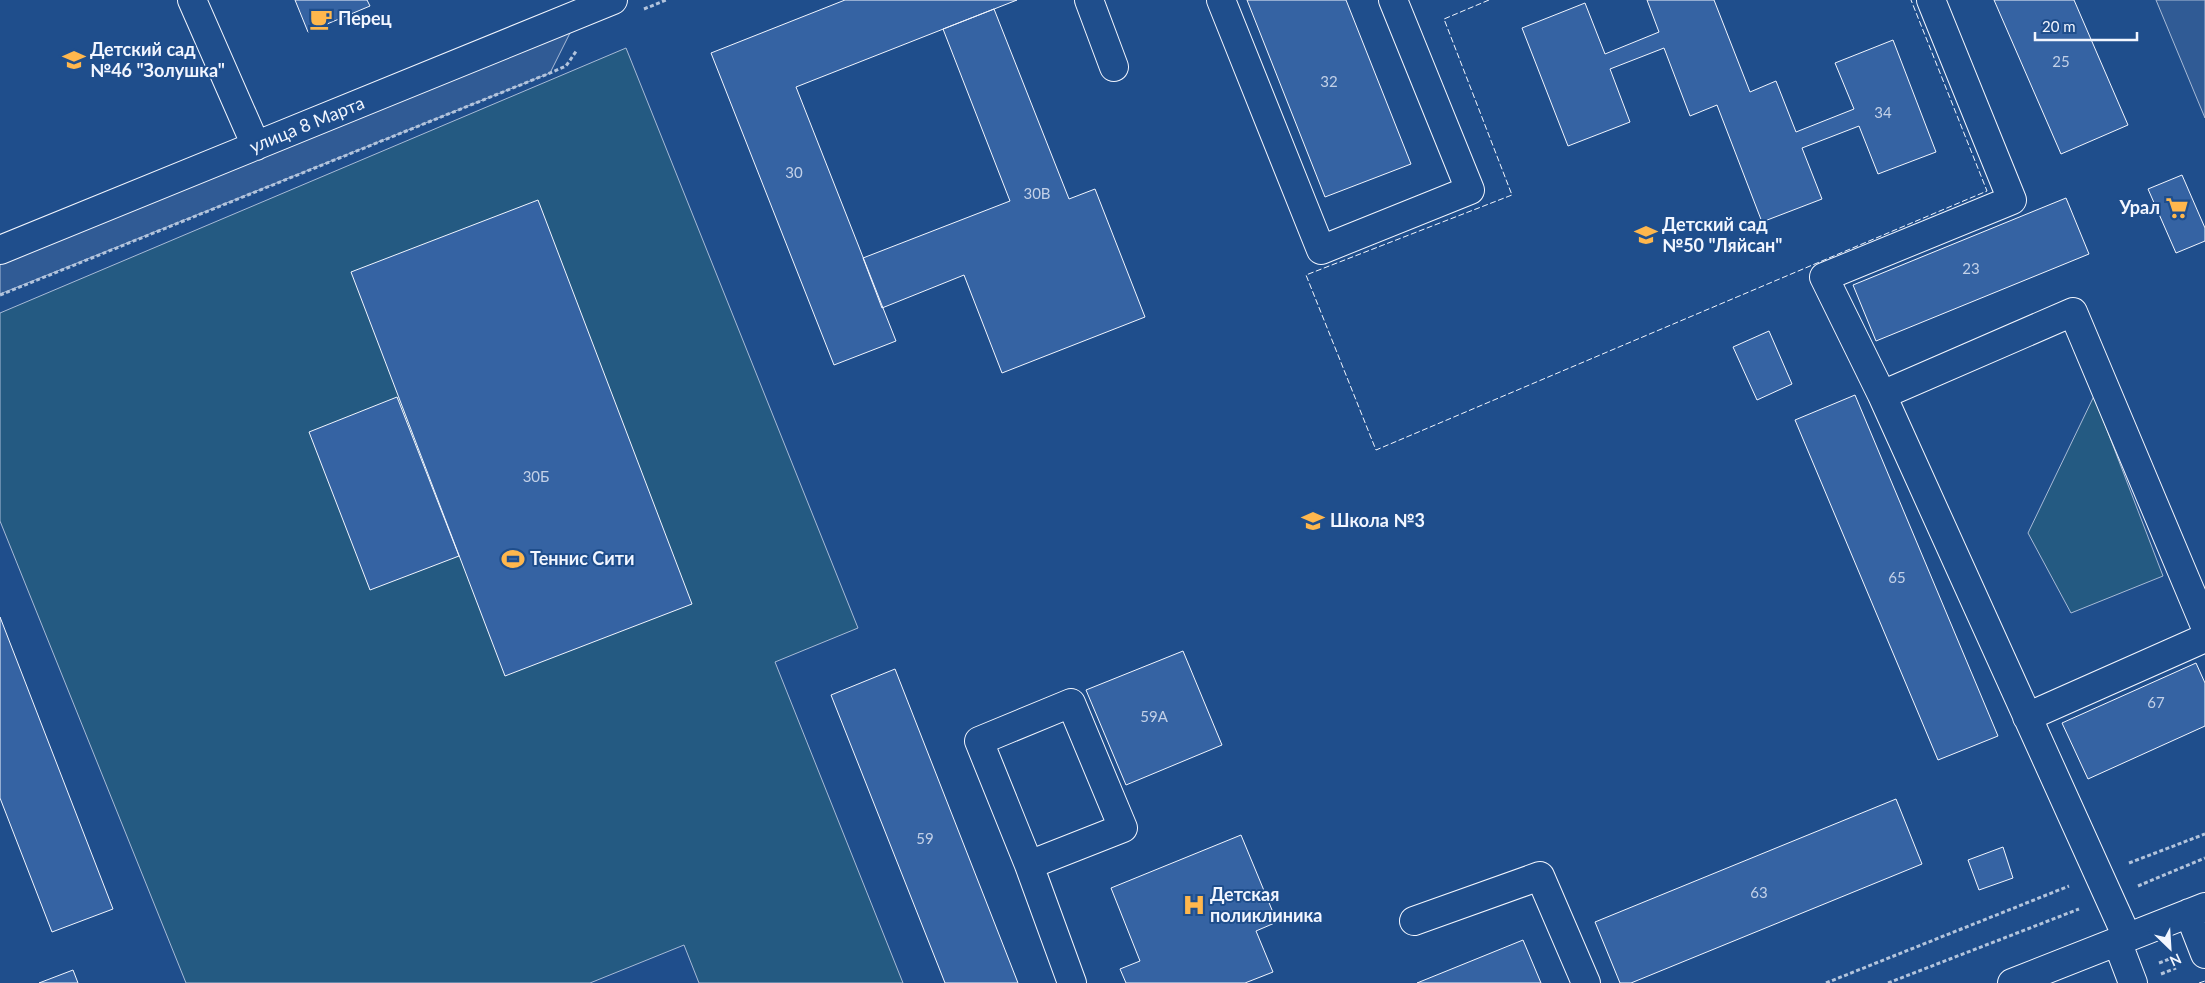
<svg xmlns="http://www.w3.org/2000/svg" width="2205" height="983" viewBox="0 0 2205 983" font-family="Lato,sans-serif">
  <rect width="100%" height="100%" fill="#1f4e8c"/>
  <path fill="#245a82" stroke="#a8bbd7" d="M 626,48 L 858,628 L 775,662 L 903,983 L 699,983 L 684,945 L 590,983 L 186,983 L 0,521 L 0,313 Z
    M 2094,396 L 2163,576 L 2071,613 L 2028,533 Z"/>
  <path fill="#305b95" stroke="#a8bbd7" d="M 2156,0 L 2205,0 L 2205,118 Z
    M 580,13 L 550,73 L 0,294 L 0,250 Z"/>
  <path fill="#3563a3" stroke="#f2f6ff" d="M 295,0 L 367,0 L 370,6 L 308,32 Z
    M 845,0 L 1017,0 L 796,87 L 896,341 L 834,365 L 711,53 Z
    M 1247,0 L 1346,0 L 1411,164 L 1325,197 Z
    M 1647,0 L 1714,0 L 1750,92 L 1776,81 L 1796,132 L 1854,109 L 1835,63 L 1893,40 L 1936,152 L 1878,174 L 1859,126 L 1802,148 L 1822,199 L 1762,222 L 1717,105 L 1690,116 L 1664,48 L 1610,69 L 1630,122 L 1568,146 L 1522,28 L 1585,3 L 1605,54 L 1659,32 Z
    M 1994,0 L 2074,0 L 2128,125 L 2061,154 Z
    M 994,9 L 1069,199 L 1095,189 L 1145,317 L 1002,373 L 964,275 L 882,308 L 863,258 L 1010,201 L 943,29 Z
    M 2182,175 L 2205,228 L 2205,241 L 2176,253 L 2148,189 Z
    M 2066,198 L 2089,254 L 1876,341 L 1853,285 Z
    M 538,200 L 692,604 L 505,676 L 351,272 Z
    M 1769,331 L 1792,384 L 1757,400 L 1733,347 Z
    M 1855,395 L 1998,736 L 1938,760 L 1795,420 Z
    M 397,397 L 459,556 L 370,590 L 309,432 Z
    M 0,617 L 113,909 L 52,932 L 0,798 Z
    M 1183,651 L 1222,745 L 1126,785 L 1086,690 Z
    M 2196,663 L 2205,683 L 2205,726 L 2088,779 L 2062,723 Z
    M 895,669 L 1018,983 L 945,983 L 831,695 Z
    M 1896,799 L 1922,864 L 1631,983 L 1620,983 L 1595,922 Z
    M 1241,835 L 1277,922 L 1256,931 L 1273,972 L 1245,983 L 1126,983 L 1120,969 L 1140,961 L 1111,888 Z
    M 2003,847 L 2013,878 L 1979,890 L 1968,860 Z
    M 1523,940 L 1541,983 L 1417,983 Z
    M 73,970 L 78,983 L 39,983 Z"/>
  <g fill="none" stroke-linecap="round" stroke-linejoin="round">
    <defs>
      <path id="minor" d="M 192,0 L 256,146
        M 1089,0 L 1114,67
        M 1221,0 L 1321,250 L 1470,190 L 1393,0
        M 1931,0 L 2012,200 L 1824,277 L 1882,395 L 2127,937
        M 0,250 L 613,0
        M 1882,395 L 2073,312 L 2205,626
        M 2027,717 L 2205,638
        M 1029,865 L 1123,828 L 1071,703 L 979,741 L 1029,865 L 1072,983
        M 2189,913 L 2205,954
        M 1414,921 L 1540,876 L 1586,983
        M 2117,941 L 2133,983
        M 2012,983 L 2205,907"/>
    </defs>
    <use href="#minor" stroke="#f2f6ff" stroke-width="30"/>
    <path stroke="#b3c4dc" stroke-width="3" stroke-dasharray="4 2.5" stroke-linecap="butt" d="M 644,9 L 666,0
      M 0,295 L 550,73 L 566,66 L 577,50
      M 2129,863 L 2205,834
      M 2138,886 L 2205,858
      M 2159,963 L 2172,958
      M 2161,974 L 2176,968
      M 1826,983 L 2069,886
      M 1888,983 L 2079,909"/>
    <use href="#minor" stroke="#1f4e8c" stroke-width="28"/>
    <path stroke="#f2f6ff" stroke-width="1" stroke-dasharray="6 2.5" stroke-linecap="butt" d="M 1489,0 L 1444,19 L 1512,195 L 1306,275 L 1376,450 L 1987,191 L 1911,0
      M 2199,983 L 2205,981"/>
  </g>
  <defs>
    <symbol id="cafe-bare" viewBox="-9 -9 18 18"><path d="M-5.5-4.5H6V0H3Q3 3.5 0 3.5H-2.5Q-5.5 3.5-5.5 0ZM3-3.2v2h1.7v-2ZM-6 4.5H4V6H-6Z" fill="#ffb74d" stroke="#1f4e8c" stroke-width="2.5" paint-order="stroke"/></symbol>
    <symbol id="school-bare" viewBox="-9 -9 18 18"><path d="M0-5L7-2L0 1L-7-2ZM-4 1L0 2.5L4 1V4Q0 6-4 4Z" fill="#ffb74d" stroke="#1f4e8c" stroke-width="2.5" paint-order="stroke"/></symbol>
    <symbol id="supermarket-bare" viewBox="-9 -9 18 18"><path d="M-6-5.5h2.5l.6 2H6L4.5 2H-2.5L-4.4-4H-6ZM-1.5 3.2a1.3 1.3 0 1 0 .1 0ZM3 3.2a1.3 1.3 0 1 0 .1 0Z" fill="#ffb74d" stroke="#1f4e8c" stroke-width="2.5" paint-order="stroke"/></symbol>
    <symbol id="stadium-bare" viewBox="-9 -9 18 18"><path d="M0-5a6.5 5 0 1 0 0 10a6.5 5 0 1 0 0-10ZM-3.5-1.8h7v3.6h-7Z" fill="#ffb74d" stroke="#1f4e8c" stroke-width="2.5" paint-order="stroke"/></symbol>
    <symbol id="hospital-bare" viewBox="-9 -9 18 18"><path d="M-5-5h3v3.5h4V-5h3V5h-3V1.5h-4V5h-3Z" fill="#ffb74d" stroke="#1f4e8c" stroke-width="2.5" paint-order="stroke"/></symbol>
  </defs>
  <g fill-rule="evenodd">
    <use href="#cafe-bare" x="305" y="3" width="32" height="32"/>
    <use href="#school-bare" x="58" y="44" width="32" height="32"/>
    <use href="#supermarket-bare" x="2161" y="192" width="32" height="32"/>
    <use href="#school-bare" x="1630" y="219" width="32" height="32"/>
    <use href="#school-bare" x="1297" y="505" width="32" height="32"/>
    <use href="#stadium-bare" x="497" y="543" width="32" height="32"/>
    <use href="#hospital-bare" x="1178" y="889" width="32" height="32"/>
  </g>
  <g text-anchor="middle" stroke-width="4" stroke-linejoin="round" paint-order="stroke">
    <g font-size="15" fill="#c3d1e8">
      <text x="2061" y="67">25</text>
      <text x="1329" y="87">32</text>
      <text x="1883" y="118">34</text>
      <text x="794" y="178">30</text>
      <text x="1037" y="199">30В</text>
      <text x="1971" y="274">23</text>
      <text x="536" y="482">30Б</text>
      <text x="1897" y="583">65</text>
      <text x="2156" y="708">67</text>
      <text x="1154" y="722">59А</text>
      <text x="925" y="844">59</text>
      <text x="1759" y="898">63</text>
    </g>
    <g font-size="18" font-weight="bold" fill="#f2f6ff" stroke="#1f4e8c" text-anchor="start">
      <text x="338" y="25">Перец</text>
      <text x="90" y="56">Детский сад<tspan x="90" dy="21">№46 "Золушка"</tspan></text>
      <text x="2160" y="214" text-anchor="end">Урал</text>
      <text x="1662" y="231">Детский сад<tspan x="1662" dy="21">№50 "Ляйсан"</tspan></text>
      <text x="1330" y="527">Школа №3</text>
      <text x="530" y="565">Теннис Сити</text>
      <text x="1210" y="901">Детская<tspan x="1210" dy="21">поликлиника</tspan></text>
    </g>
    <g font-size="18" fill="#f2f6ff" stroke="#1f4e8c">
      <text transform="translate(307 125) rotate(-22)" y="6">улица 8 Марта</text>
    </g>
  </g>
  <g transform="translate(2170 948) rotate(155)" stroke="#1f4e8c" stroke-width="4" paint-order="stroke">
  <path d="M0-4L9 19L0 12L-9 19Z" fill="#f2f6ff"/>
  <text y="-8" font-size="14" font-weight="bold" text-anchor="middle" fill="#f2f6ff">N</text>
  </g>
  <path d="M2035 32v8h102v-8" fill="none" stroke="#f2f6ff" stroke-width="2.5"/>
  <text x="2042" y="32" font-size="15" fill="#f2f6ff" stroke="#1f4e8c" stroke-width="4" paint-order="stroke">20 m</text>
</svg>
